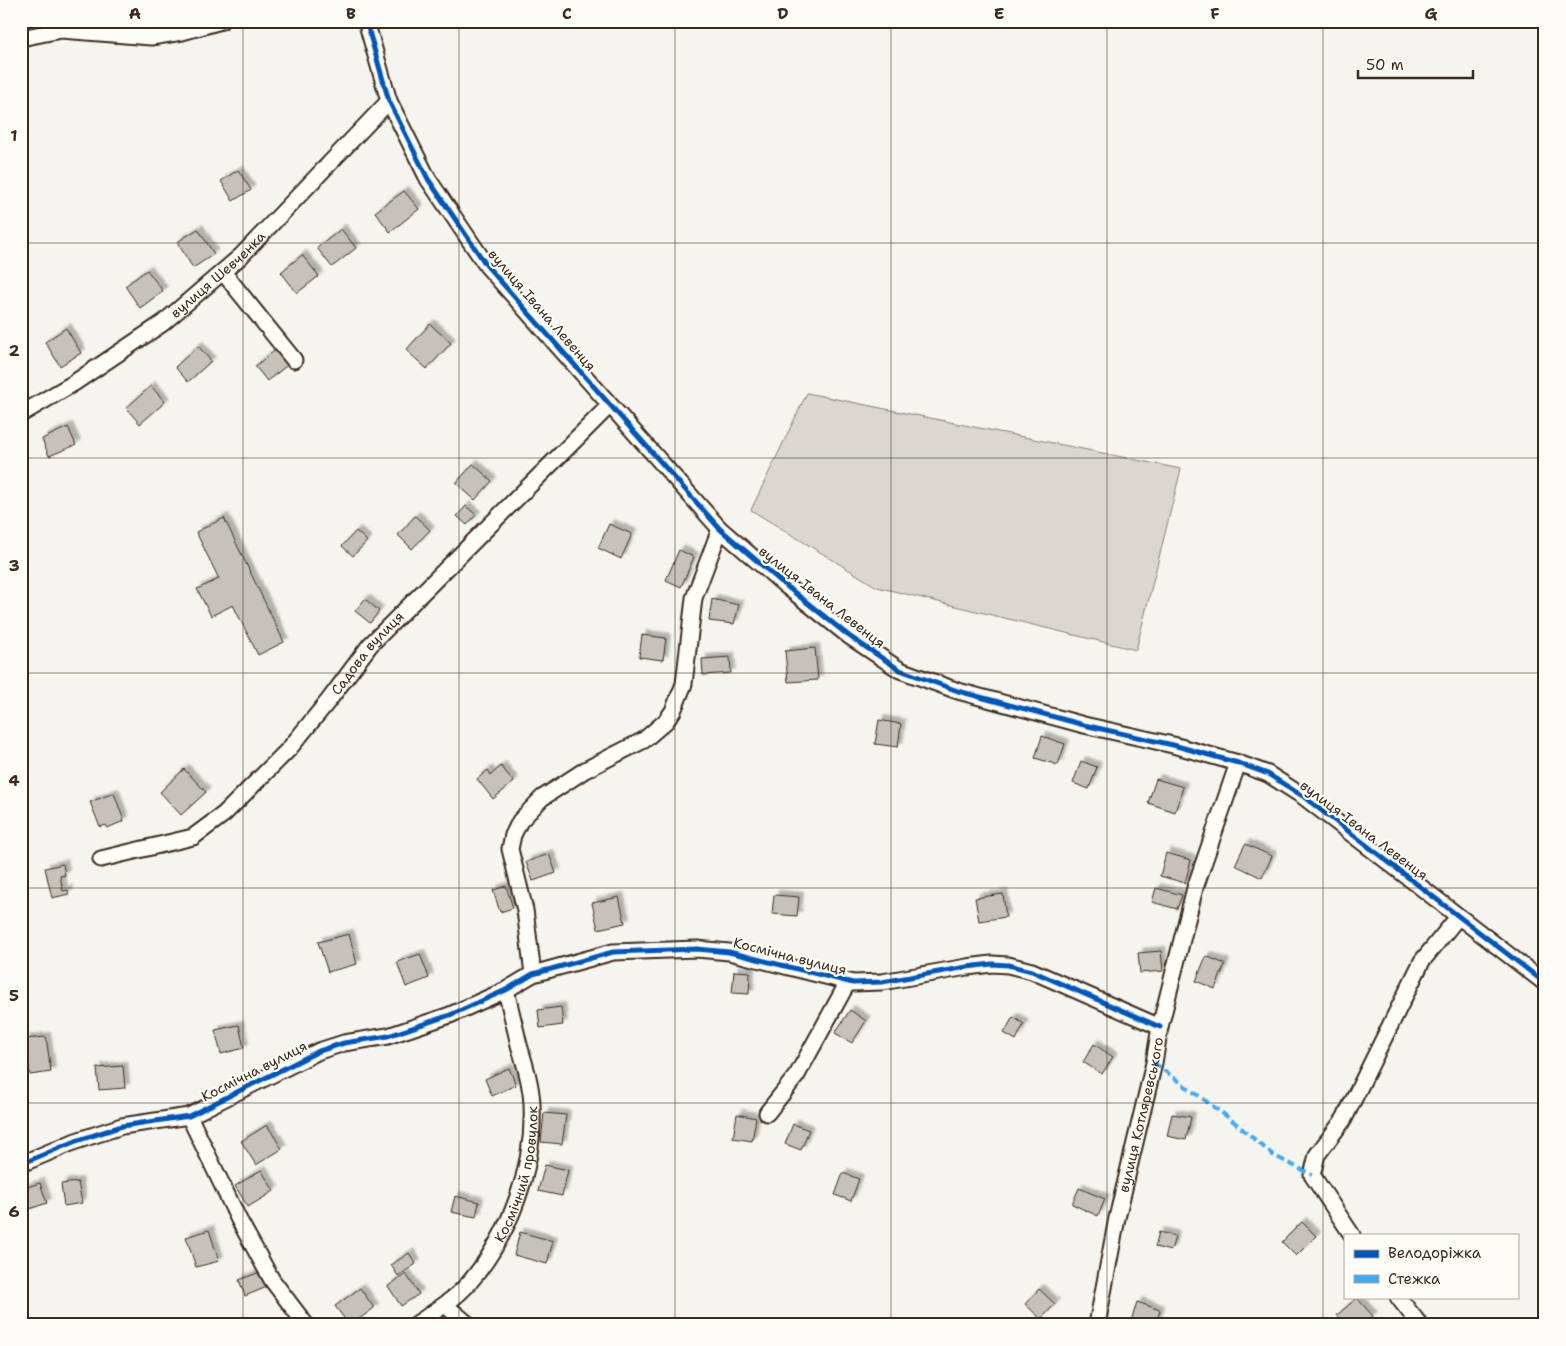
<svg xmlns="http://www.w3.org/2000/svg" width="1566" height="1346" viewBox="0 0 1566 1346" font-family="'Shantell Sans',sans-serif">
  <defs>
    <filter id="shadow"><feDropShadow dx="4.5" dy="-4.5" stdDeviation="1" flood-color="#0004"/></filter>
  </defs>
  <rect width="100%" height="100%" fill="#f5f4ee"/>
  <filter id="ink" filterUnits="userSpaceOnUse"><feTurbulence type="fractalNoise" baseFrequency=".02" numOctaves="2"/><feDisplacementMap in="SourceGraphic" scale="10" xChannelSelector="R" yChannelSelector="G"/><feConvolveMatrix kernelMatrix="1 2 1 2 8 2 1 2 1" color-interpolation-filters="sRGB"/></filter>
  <g filter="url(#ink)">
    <path fill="#dad6d0" stroke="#8a8077" d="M 807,393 L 1181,469 L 1136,650 L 877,587 L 751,510 Z"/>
    <path fill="#c7c1bb" stroke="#3b2a1e" filter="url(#shadow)" d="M 238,170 L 251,190 L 233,201 L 221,181 Z
      M 404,191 L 419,209 L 390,232 L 375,212 Z
      M 198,229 L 214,254 L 193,268 L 177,242 Z
      M 341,229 L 356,248 L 332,267 L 317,248 Z
      M 302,255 L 319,276 L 297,293 L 281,272 Z
      M 147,270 L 163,291 L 140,308 L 125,286 Z
      M 430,324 L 451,343 L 427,369 L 406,350 Z
      M 66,328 L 81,353 L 60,366 L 45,342 Z
      M 198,346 L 211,361 L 188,382 L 175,367 Z
      M 278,348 L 290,363 L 267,381 L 255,366 Z
      M 151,386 L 165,402 L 140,424 L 126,408 Z
      M 68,427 L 76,445 L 49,456 L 42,439 Z
      M 473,464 L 492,481 L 475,500 L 456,483 Z
      M 466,506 L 476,515 L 467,525 L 457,516 Z
      M 415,516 L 430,530 L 412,549 L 398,535 Z
      M 224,518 L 284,642 L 258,655 L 233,605 L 211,616 L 197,589 L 219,579 L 196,532 Z
      M 609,524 L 632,534 L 621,559 L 598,548 Z
      M 356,531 L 367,541 L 353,556 L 342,546 Z
      M 679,550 L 694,557 L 681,587 L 666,580 Z
      M 365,599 L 379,611 L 370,623 L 355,611 Z
      M 712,599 L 739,605 L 734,624 L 709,621 Z
      M 642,635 L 666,638 L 663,660 L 639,657 Z
      M 815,648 L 818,680 L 788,682 L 785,651 Z
      M 730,657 L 731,673 L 703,675 L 702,659 Z
      M 879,720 L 901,724 L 898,747 L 875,744 Z
      M 1042,736 L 1065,744 L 1058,765 L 1035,758 Z
      M 1081,761 L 1097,767 L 1089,789 L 1073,783 Z
      M 501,766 L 514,782 L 493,799 L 477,779 L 488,770 L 491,775 Z
      M 184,769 L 206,792 L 181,815 L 160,792 Z
      M 1156,779 L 1183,787 L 1175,812 L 1148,803 Z
      M 114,793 L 124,821 L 107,828 L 106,825 L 100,827 L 90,802 Z
      M 1245,844 L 1272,856 L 1262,878 L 1235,865 Z
      M 1166,853 L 1191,860 L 1185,883 L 1160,876 Z
      M 549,854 L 556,873 L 533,881 L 526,862 Z
      M 63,864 L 65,875 L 60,876 L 63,891 L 68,890 L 69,894 L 52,898 L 45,868 Z
      M 506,886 L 513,908 L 500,912 L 493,890 Z
      M 1156,888 L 1182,895 L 1177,909 L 1152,902 Z
      M 1003,894 L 1006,917 L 979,921 L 975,898 Z
      M 774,895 L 799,897 L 797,916 L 772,914 Z
      M 619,897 L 625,923 L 598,929 L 592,903 Z
      M 349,934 L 357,964 L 328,972 L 318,942 Z
      M 1161,951 L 1163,971 L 1140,973 L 1138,953 Z
      M 420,954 L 429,978 L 406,987 L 397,962 Z
      M 1206,956 L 1225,964 L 1215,989 L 1196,981 Z
      M 734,971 L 750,972 L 749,994 L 732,993 Z
      M 561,1007 L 563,1025 L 540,1028 L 538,1010 Z
      M 850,1010 L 866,1021 L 852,1043 L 835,1033 Z
      M 1013,1017 L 1024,1024 L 1016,1040 L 1004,1033 Z
      M 239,1025 L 244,1048 L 221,1054 L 215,1030 Z
      M 46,1037 L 51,1072 L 30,1075 L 25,1039 Z
      M 1094,1044 L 1113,1057 L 1102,1074 L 1083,1062 Z
      M 123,1066 L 125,1088 L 99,1090 L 97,1068 Z
      M 509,1068 L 516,1085 L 492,1096 L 485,1079 Z
      M 544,1113 L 566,1115 L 562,1144 L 541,1142 Z
      M 737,1114 L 756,1118 L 752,1141 L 733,1138 Z
      M 1172,1114 L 1191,1117 L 1186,1140 L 1167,1136 Z
      M 793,1124 L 809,1130 L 801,1150 L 785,1144 Z
      M 267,1125 L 282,1149 L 256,1165 L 241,1141 Z
      M 545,1165 L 568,1170 L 562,1196 L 538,1191 Z
      M 261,1170 L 274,1191 L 248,1207 L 235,1186 Z
      M 843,1173 L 859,1179 L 851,1201 L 835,1195 Z
      M 78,1182 L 82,1203 L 64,1206 L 61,1184 Z
      M 40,1183 L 47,1203 L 21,1212 L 21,1189 Z
      M 1079,1188 L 1105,1199 L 1098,1216 L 1072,1204 Z
      M 455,1196 L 479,1202 L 476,1217 L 451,1212 Z
      M 1302,1222 L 1316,1236 L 1296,1256 L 1282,1242 Z
      M 209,1230 L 219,1261 L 196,1267 L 186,1237 Z
      M 520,1232 L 553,1241 L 547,1264 L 514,1255 Z
      M 1159,1232 L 1175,1236 L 1171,1251 L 1155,1247 Z
      M 409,1253 L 416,1264 L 398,1276 L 391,1265 Z
      M 260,1272 L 267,1287 L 245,1296 L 239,1280 Z
      M 406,1274 L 419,1294 L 401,1306 L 388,1286 Z
      M 360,1288 L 374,1308 L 351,1325 L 349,1325 L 335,1306 Z
      M 1039,1289 L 1055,1304 L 1041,1319 L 1025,1304 Z
      M 1357,1298 L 1373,1316 L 1362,1325 L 1346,1325 L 1337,1315 Z
      M 1137,1302 L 1160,1310 L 1156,1325 L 1141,1325 L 1131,1321 Z"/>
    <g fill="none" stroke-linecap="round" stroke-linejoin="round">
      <defs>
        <g id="minor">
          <path d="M 366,21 L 389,101 L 428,179 L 487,266 L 720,529 L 785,585 L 849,636 L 900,670 L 958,691 L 1084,725 L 1173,745 L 1238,763 L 1268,774 L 1304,797 L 1545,983"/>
          <path d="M 21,38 L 61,30 L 151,37 L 182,32 L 221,21"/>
          <path d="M 223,272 L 294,360"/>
          <path id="s1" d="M 21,414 L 74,383 L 163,323 L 241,256 L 389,101"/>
          <path id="s2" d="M 101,859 L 193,837 L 224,814 L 289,749 L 329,700 L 370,645 L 610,405"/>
          <path d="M 533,974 L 525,910 L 510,849 L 513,835 L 520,821 L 542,798 L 585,770 L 644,740 L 666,721 L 673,711 L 684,684 L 694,598 L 720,529"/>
          <path d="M 767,1113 L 797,1075 L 848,982"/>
          <path d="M 189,1116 L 239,1220 L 272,1280 L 306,1325"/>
          <path d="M 21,1164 L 76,1141 L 122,1126 L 189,1116 L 319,1051 L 344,1043 L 388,1036 L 450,1015 L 506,990 L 533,974 L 613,952 L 697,949 L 729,952 L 853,983 L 882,982 L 967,967 L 992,964 L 1008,965 L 1032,971 L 1160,1027"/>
          <path d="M 1352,1235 L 1312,1175 L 1317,1155 L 1344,1119 L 1422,961 L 1458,917"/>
          <path d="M 1398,1297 L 1420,1325"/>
          <path d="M 445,1305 L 469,1325"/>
          <path id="s3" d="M 415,1325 C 434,1312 454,1300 469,1283 C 510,1235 535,1168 532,1104 C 531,1084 525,1065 519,1045 C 515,1027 510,1008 506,990"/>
          <path id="s4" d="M 1097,1325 L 1117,1218 L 1154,1063 L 1160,1027 L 1195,888 L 1238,763"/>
        </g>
      </defs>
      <use href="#minor" stroke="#3b2a1e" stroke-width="19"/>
      <use href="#minor" stroke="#fdfcf7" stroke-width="15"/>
      <path stroke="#3fa9f5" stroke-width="4" stroke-dasharray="8 4" stroke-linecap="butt" d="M 1154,1063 L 1233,1121 L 1273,1155 L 1312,1175"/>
      <defs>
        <path id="cycleway" d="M 366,21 L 389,101 L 428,179 L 487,266 L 720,529 L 785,585 L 849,636 L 900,670 L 958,691 L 1084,725 L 1173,745 L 1238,763 L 1268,774 L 1304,797 L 1545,983
          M 21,1164 L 76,1141 L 122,1126 L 189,1116 L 319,1051 L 344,1043 L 388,1036 L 450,1015 L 506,990 L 533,974 L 613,952 L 697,949 L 729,952 L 853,983 L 882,982 L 967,967 L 992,964 L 1008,965 L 1032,971 L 1160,1027"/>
      </defs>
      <use href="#cycleway" stroke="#fdfcf7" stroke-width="8"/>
      <use href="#cycleway" stroke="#0057b8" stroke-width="5"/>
    </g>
  </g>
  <path fill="none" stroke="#3b2a1e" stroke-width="1" stroke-opacity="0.55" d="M 243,21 L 243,1325M 459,21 L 459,1325M 675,21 L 675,1325M 891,21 L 891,1325M 1107,21 L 1107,1325M 1323,21 L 1323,1325M 21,243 L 1545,243M 21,458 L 1545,458M 21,673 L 1545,673M 21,888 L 1545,888M 21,1103 L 1545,1103"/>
  <g text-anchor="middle" stroke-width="4.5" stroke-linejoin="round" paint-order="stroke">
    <g font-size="14" fill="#3b2a1e" stroke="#fdfcf7">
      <text dy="5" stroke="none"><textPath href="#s1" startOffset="242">вулиця Шевченка</textPath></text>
      <text transform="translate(542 310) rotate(49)" y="5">вулиця Івана Левенця</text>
      <text transform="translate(822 597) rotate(38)" y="5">вулиця Івана Левенця</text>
      <text dy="5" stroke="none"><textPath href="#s2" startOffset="349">Садова вулиця</textPath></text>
      <text transform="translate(1364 830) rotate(37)" y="5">вулиця Івана Левенця</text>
      <text transform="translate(790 956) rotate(14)" y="5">Космічна вулиця</text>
      <text transform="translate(254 1071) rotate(-27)" y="5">Космічна вулиця</text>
      <text dy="5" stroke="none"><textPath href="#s4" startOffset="215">вулиця Котляревського</textPath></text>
      <text dy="5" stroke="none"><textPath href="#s3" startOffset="190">Космічний провулок</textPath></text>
    </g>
  </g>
  <rect width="1566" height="1346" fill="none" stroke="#fdfcf7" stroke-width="55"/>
  <rect x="1344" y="1234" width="175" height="65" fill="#fdfcf7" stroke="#afa8a0"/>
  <rect x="1354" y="1250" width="25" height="8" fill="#0057b8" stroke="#afa8a0"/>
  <text x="1388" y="1258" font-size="15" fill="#3b2a1e">Велодоріжка</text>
  <rect x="1354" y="1275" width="25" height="8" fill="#3fa9f5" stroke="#afa8a0"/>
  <text x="1388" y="1284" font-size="15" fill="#3b2a1e">Стежка</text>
  <path d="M1358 70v8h115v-8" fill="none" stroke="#3b2a1e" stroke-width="2.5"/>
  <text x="1366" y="70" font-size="15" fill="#3b2a1e" stroke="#fdfcf7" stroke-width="4" paint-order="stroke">50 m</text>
  <rect x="28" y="28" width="1510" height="1290" fill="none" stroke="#3b2a1e" stroke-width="2"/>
  <g font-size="16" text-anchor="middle" font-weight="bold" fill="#3b2a1e">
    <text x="135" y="19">A</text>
    <text x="351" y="19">B</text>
    <text x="567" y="19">C</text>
    <text x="783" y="19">D</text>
    <text x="999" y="19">E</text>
    <text x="1215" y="19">F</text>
    <text x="1431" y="19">G</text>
    <text x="14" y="141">1</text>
    <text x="14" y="356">2</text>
    <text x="14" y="571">3</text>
    <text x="14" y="786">4</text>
    <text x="14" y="1001">5</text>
    <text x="14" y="1217">6</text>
  </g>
</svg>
